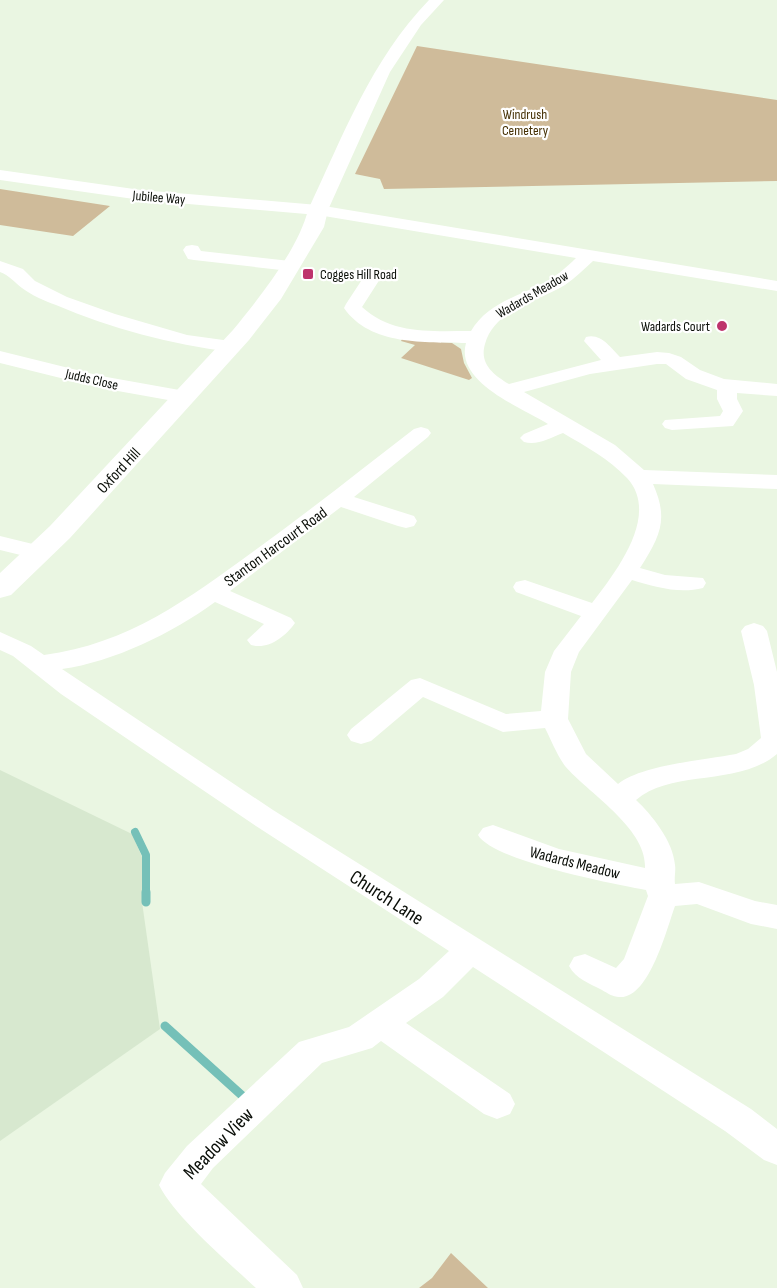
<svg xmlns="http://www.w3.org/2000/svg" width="777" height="1288" viewBox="0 0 777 1288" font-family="'Sofia Sans Condensed',sans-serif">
  <rect width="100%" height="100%" fill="#eaf6e2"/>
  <path fill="#d7e8cf" d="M 0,770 L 132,834 L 142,857 L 142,902 L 160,1029 L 0,1141 Z"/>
  <path fill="#cfbb9a" d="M 417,46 L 777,100 L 777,181 L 384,189 L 380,179 L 355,174 Z
    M 0,189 L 110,206 L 73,236 L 0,225 Z
    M 402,339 L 452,343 L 461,349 L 464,363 L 472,378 L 469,380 L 401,358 L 415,345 L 401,341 Z
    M 451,1253 L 488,1288 L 419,1288 L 432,1278 Z"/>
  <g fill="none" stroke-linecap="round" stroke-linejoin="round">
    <path stroke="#75c0b8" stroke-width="8" d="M 135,832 L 146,855 L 146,893"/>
    <path stroke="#75c0b8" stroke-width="9" d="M 146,892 L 146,902
      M 165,1026 L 247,1100"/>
    <path fill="#fff" fill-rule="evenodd" d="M 0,170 L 141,190 L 318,205 L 777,281 L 777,291 L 593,261 C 584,269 575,278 565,285 C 537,302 495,309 485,344 C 479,364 494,375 509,384 L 601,360 L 584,341 L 586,337 C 601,333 610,347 620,357 L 657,352 L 669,353 L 681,357 L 700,370 L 724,379 L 777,384 L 777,396 L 737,393 L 737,399 L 743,411 L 733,426 L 672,430 L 665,428 L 662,424 L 665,420 L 720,416 L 723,411 L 717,399 L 717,390 L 686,379 L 666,364 L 657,364 L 590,374 L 524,392 L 615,445 L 644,470 L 777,475 L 777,489 L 653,484 C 669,520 660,536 640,568 L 665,575 L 703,578 L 706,583 L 703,588 C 679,594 655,587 632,580 L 579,652 L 571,672 L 568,719 L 586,754 L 618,784 C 641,765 705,760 736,754 L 748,749 L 761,738 L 754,685 L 741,631 L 745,626 L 754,623 L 763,626 L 767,631 L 777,672 L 777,754 C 738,787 672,769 636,800 C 652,815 673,841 675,865 C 676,871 674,877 675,884 L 699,882 L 755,901 L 777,905 L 777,929 L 751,924 L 697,904 L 675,906 C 667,928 649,1000 619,997 C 613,997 607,993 602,990 C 589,983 576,979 569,966 L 574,957 L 585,954 L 616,968 L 624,959 L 648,896 L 646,890 C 614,884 493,861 478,835 L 483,828 L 493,825 L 559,849 L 645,868 C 647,828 588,793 565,766 C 557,755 551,740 545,728 L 503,732 L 423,697 L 371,741 L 361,744 L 351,741 L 347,735 L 351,729 L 411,680 L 420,678 L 506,714 L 541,711 L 545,672 L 554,651 L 581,616 L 516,592 L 513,587 L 516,582 L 525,580 L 592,603 C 615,573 661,515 627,478 C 609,459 585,446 563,433 C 550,438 537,446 524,442 L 520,438 L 524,434 L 548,424 C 520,407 455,382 466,343 C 426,342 370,346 344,308 L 346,304 L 365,275 L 377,275 L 380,279 L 362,307 C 392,335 433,331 471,331 C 487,304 516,297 542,284 C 555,277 566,268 576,258 L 318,215 L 141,200 L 0,180 Z
      M 192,245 L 198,246 L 201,251 L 290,261 L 296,262 L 299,266 L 296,270 L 290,271 L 194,260 L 188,259 L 183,250 L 186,246 Z
      M 0,261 L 23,269 L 35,281 L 67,297 L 115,314 L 187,335 L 238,342 L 241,346 L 238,350 L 231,352 C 171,344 111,329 56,305 C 45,301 31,295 22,288 C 14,282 10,276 0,272 Z
      M 0,351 L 101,376 L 185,391 L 192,393 L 195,397 L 192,401 L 185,403 L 101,388 L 0,363 Z
      M 421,427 L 428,429 L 431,433 L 428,437 L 354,497 L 414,516 L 417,521 L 414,526 L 406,528 L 398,526 L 341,507 L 230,591 L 291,618 L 295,623 C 285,637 268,650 251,645 L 247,640 L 264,624 L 215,602 C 173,633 113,662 62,669 L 273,810 L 751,1109 L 777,1129 L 777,1165 L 764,1160 L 725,1131 L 473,967 L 443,997 L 406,1023 L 510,1094 L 515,1104 L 510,1114 L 497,1119 L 484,1114 L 381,1041 L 372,1048 L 322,1063 L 213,1168 L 201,1184 L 297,1275 L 303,1288 L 256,1288 C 228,1262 175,1217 159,1185 L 165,1173 L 187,1146 L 299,1042 L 349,1027 L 419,979 L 449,951 L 253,824 L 61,694 L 13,656 L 0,650 L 0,632 L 31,646 L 44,655 C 128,644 188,599 254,551 C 308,512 361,470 414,429 Z
      M 0,536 L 45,547 L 49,552 L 45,557 L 37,559 L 0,550 Z"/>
    <path fill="#fff" fill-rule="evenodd" d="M 429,0 L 444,0 L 421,25 L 390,72 L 328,210 L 324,227 L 281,299 L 249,340 L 70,538 L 11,595 L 0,598 L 0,573 L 50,526 L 233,330 C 259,298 298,250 308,210 C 343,136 371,60 429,0 Z"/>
  </g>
  <g fill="#be346c" stroke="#fff" stroke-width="2">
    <rect x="302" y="268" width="12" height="12" rx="3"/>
    <circle cx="722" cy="326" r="6"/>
  </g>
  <g text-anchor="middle" stroke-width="4.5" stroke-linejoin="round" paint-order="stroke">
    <g font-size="14" fill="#453004" stroke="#fff">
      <text x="525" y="119">Windrush<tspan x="525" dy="16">Cemetery</tspan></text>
    </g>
    <g font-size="14" fill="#0a0e08" stroke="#fff">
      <text transform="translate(159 197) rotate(5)" y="5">Jubilee Way</text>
      <text transform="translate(532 294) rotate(-30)" y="5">Wadards Meadow</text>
      <text transform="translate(92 379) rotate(13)" y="5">Judds Close</text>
    </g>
    <g font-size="14" fill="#0a0e08" stroke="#fff" text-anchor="start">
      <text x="320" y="279">Cogges Hill Road</text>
      <text x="710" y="331" text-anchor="end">Wadards Court</text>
    </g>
    <g font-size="16" fill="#0a0e08" stroke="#fff">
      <text transform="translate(118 470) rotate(-47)" y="6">Oxford Hill</text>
      <text transform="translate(275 546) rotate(-36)" y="6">Stanton Harcourt Road</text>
      <text transform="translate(575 862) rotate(14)" y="6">Wadards Meadow</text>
    </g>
    <g font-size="20" fill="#0a0e08" stroke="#fff">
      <text transform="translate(387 897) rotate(33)" y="7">Church Lane</text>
      <text transform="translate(218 1143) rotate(-46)" y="7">Meadow View</text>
    </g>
  </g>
</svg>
